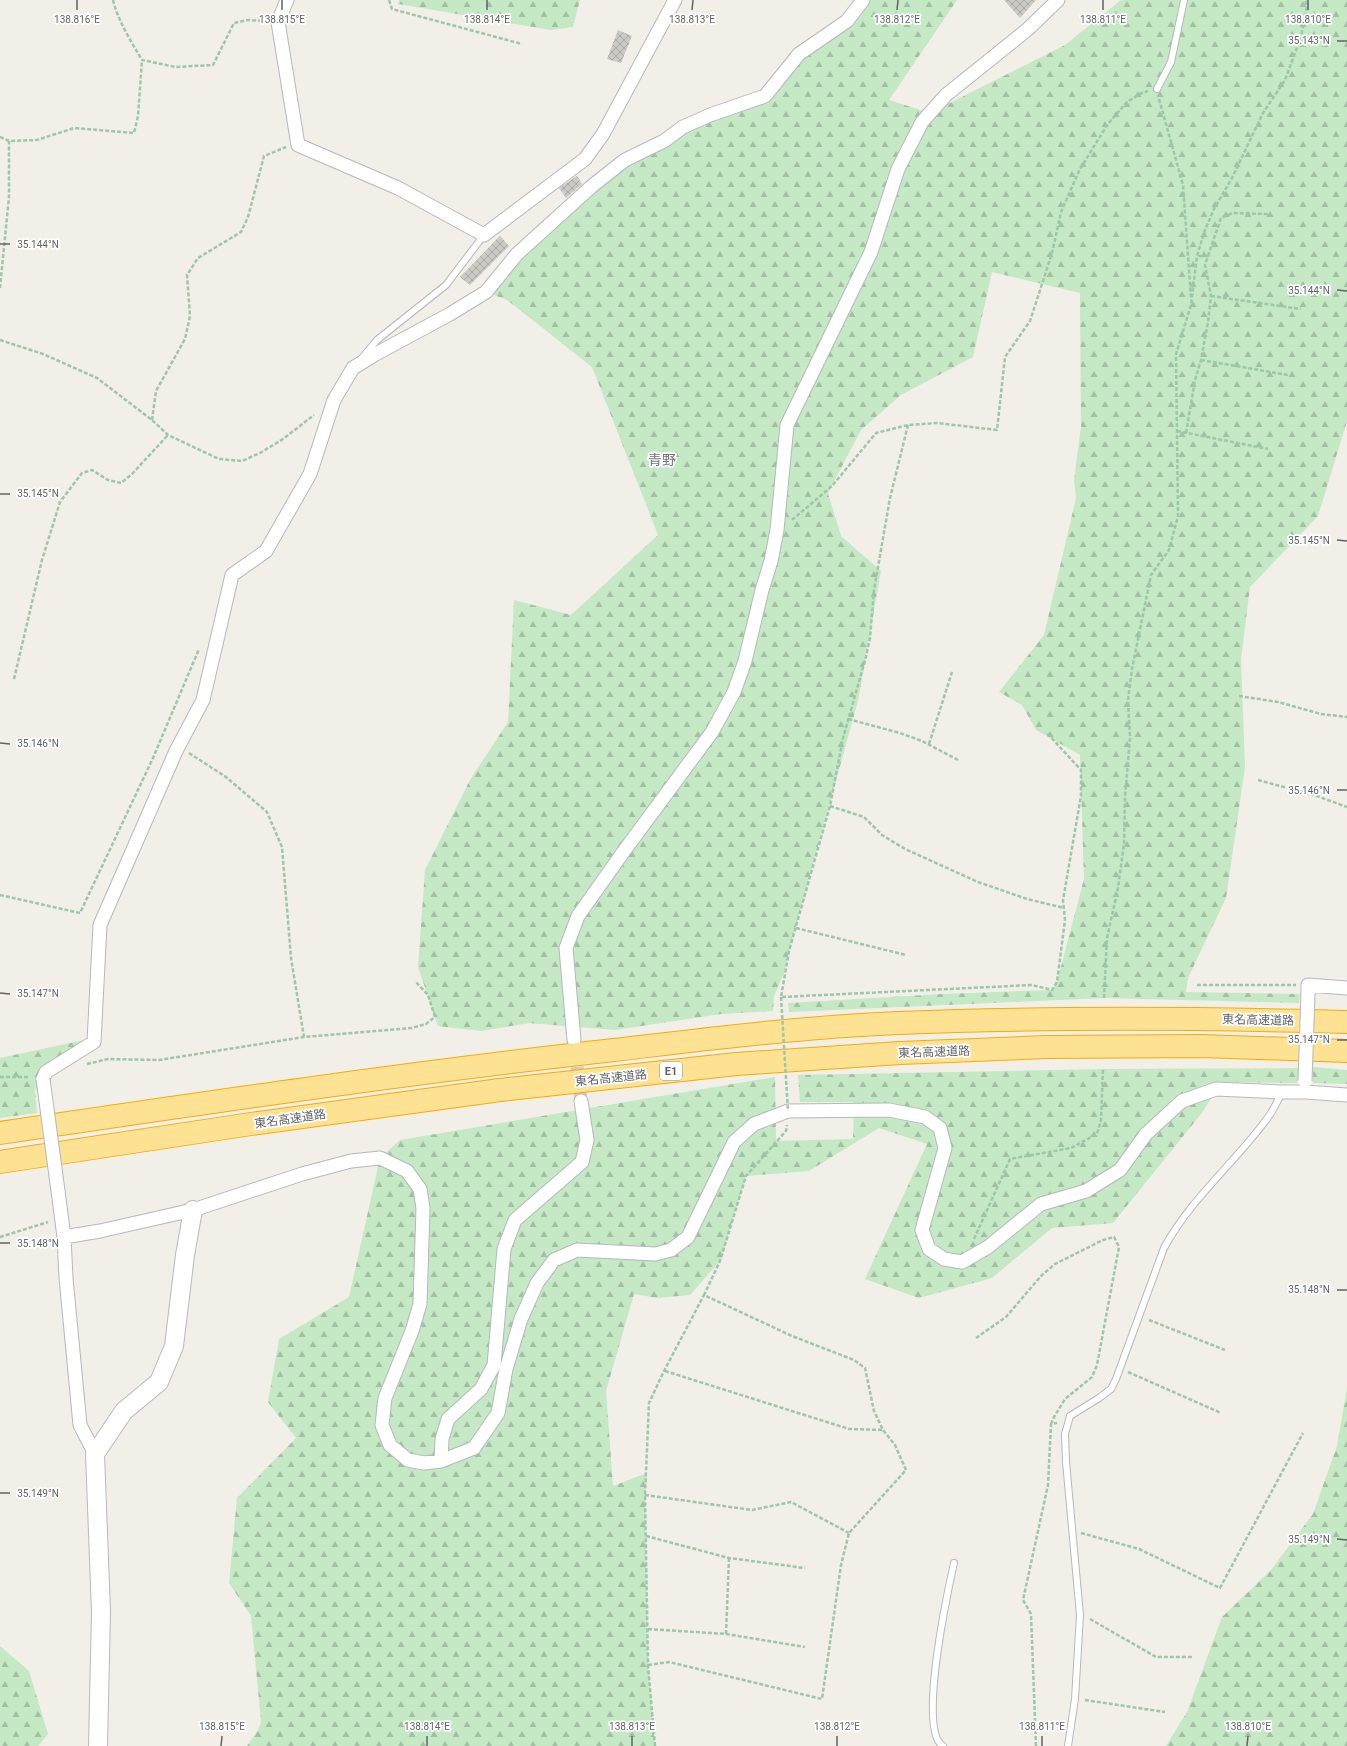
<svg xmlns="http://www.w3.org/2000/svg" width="1347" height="1746" viewBox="0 0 1347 1746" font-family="Roboto,'Noto Sans JP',sans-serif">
  <defs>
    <pattern id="forest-firs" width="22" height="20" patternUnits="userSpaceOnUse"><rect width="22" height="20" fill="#c5e8c5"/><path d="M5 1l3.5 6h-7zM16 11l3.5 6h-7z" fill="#a3c0a4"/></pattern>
    <pattern id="building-cross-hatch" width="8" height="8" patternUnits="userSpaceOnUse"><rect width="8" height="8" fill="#cccac5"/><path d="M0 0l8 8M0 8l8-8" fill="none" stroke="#a9a8a4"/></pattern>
  </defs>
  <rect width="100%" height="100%" fill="#f1efe8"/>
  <path fill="url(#forest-firs)" d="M 399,0 L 580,0 L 573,27 L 551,30 L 398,4 Z
    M 863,0 L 957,0 L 889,100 L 930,113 L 1065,45 L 1121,0 L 1347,0 L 1347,421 L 1318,516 L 1250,587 L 1241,659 L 1245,767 L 1226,898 L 1188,978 L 1186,992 L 1300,994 L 1299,1003 L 1104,998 L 789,1012 L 788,1003 L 942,994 L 1052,990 L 1057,982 L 1084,879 L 1080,755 L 1036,730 L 1022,705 L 999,692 L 1044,635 L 1076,498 L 1074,480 L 1081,427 L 1080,293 L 992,272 L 973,357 L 901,395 L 861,430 L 828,493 L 841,536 L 881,571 L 858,701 L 789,951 L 784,973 L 774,996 L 773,1011 L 721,1014 L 615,1030 L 529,1023 L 481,1031 L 438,1026 L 418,967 L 425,870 L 470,780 L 508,722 L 514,600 L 571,615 L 658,535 L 592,367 L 507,300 L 486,292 L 610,167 L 765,96 Z
    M 84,1040 L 35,1090 L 37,1113 L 0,1118 L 0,1058 Z
    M 1313,1067 L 1347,1070 L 1347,1084 L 1313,1083 Z
    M 1299,1068 L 1297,1083 L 1222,1082 L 1201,1114 L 1113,1223 L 1052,1228 L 992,1278 L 919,1298 L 865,1279 L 927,1144 L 879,1128 L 809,1171 L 746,1176 L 720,1261 L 690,1295 L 657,1298 L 634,1294 L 606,1391 L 613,1486 L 647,1473 L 645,1495 L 648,1665 L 655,1746 L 247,1746 L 258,1730 L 261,1722 L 251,1616 L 229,1583 L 237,1498 L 296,1438 L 268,1402 L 279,1339 L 349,1297 L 380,1158 L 400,1140 L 775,1077 L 776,1141 L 853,1139 L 854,1102 L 800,1102 L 798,1075 L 1103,1069 Z
    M 1347,1388 L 1347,1746 L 1166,1746 L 1187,1712 L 1222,1617 L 1271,1570 L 1313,1514 L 1337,1446 Z
    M 0,1646 L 29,1671 L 48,1734 L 38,1746 L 0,1746 Z"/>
  <path fill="url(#building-cross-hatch)" d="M 1004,0 L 1036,0 L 1020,18 Z
    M 618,30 L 632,36 L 621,63 L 607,59 Z
    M 577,176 L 582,184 L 566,198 L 559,188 Z
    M 500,236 L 509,246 L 470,285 L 460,277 Z"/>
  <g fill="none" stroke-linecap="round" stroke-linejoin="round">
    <path stroke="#ccccc8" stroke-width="13" stroke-dasharray="13 6" stroke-linecap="butt" d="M 575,1048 L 581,1101"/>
    <defs>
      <path id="lane" d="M 1157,89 L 1171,62 L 1184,0
        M 362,358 L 377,340 L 446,285 L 484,235
        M 943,1746 C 917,1732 948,1590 954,1563
        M 1068,1746 L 1075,1699 L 1080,1615 L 1066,1462 L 1065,1434 L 1070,1416 L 1099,1398 L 1111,1389 L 1116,1379 L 1164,1248 C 1191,1198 1236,1162 1269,1116 C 1274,1109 1278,1100 1282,1092"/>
      <path id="street" d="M 287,0 L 278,22 L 298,145 L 398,188 L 484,235 L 585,159 L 603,134 L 675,0
        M 1308,993 L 1308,985 L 1347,988
        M 574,1040 L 566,948 L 578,916 L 624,851 L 712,732 L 734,692 L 745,661 L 762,590 L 771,561 L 777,530 L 787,425 L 871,252 L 898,169 L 922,122 L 946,95 L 1028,29 L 1058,0
        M 43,1079 L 46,1072 L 94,1042 L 100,925 L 176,751 L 203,700 L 232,575 L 266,551 L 310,474 L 334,400 L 353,368 L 374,355 L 450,314 L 486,292 L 517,254 L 592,186 L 625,160 L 664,141 L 683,127 L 710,115 L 765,96 L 799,54 L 847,21 L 863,0
        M 58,1191 L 64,1237 L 66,1278 L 80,1425 L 95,1454
        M 64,1237 L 100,1231 L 193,1210 L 302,1174 L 351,1161 L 380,1158 L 407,1171 L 420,1189 L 423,1208 L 420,1304 L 412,1331 L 385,1398 L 382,1425 L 390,1445 L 408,1460 L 424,1463 L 441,1461 L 474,1448 L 498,1413 L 506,1369 L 521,1319 L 537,1283 L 554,1260 L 577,1250 L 655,1254 L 671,1250 L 688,1237 L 734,1142 L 754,1124 L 788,1111 L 889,1110 L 925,1117 L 940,1128 L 945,1148 L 922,1230 L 929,1249 L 944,1259 L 962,1262 L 988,1247 L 1041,1204 L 1086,1191 L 1120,1170 L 1146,1134 L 1182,1101 L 1216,1089 L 1282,1092 L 1305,1092 L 1347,1095
        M 441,1461 L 442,1439 L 448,1419 L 481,1389 L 494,1365 L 504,1249 L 515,1220 L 582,1162 L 587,1140 L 581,1101"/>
      <path id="secondary" d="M 98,1746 L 101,1612 L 95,1454 L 124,1411 L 159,1382 L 174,1346 L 185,1255 L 193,1210"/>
      <path id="highway" d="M 0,1133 C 204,1103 408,1073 614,1050 C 708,1039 803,1027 898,1023 C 1048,1017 1197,1018 1347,1022
        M 0,1162 L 251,1124 L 500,1090 L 736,1064 L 900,1053 L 1046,1047 L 1202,1046 L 1347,1051"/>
    </defs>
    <use href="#lane" stroke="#b5b8bc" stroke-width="8"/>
    <use href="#street" stroke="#b5b8bc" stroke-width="15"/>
    <use href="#secondary" stroke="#b6babf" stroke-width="20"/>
    <use href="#highway" stroke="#f9ab00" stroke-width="24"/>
    <path stroke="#9cc7a9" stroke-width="2.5" stroke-dasharray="4 2" stroke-linecap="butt" d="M 113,0 C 118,21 131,41 142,60 L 176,67 L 213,65 L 234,23 L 248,20 L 265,21
      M 389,0 L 392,9 L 522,44
      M 1159,99 L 1183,185 L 1191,298
      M 0,137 L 9,141 L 37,140 L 74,128 L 134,133 L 138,116 L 142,60
      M 1208,256 L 1221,218 L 1233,213 L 1268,214
      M 0,288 L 9,197 L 9,141
      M 1211,296 L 1301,309
      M 0,340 L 43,354 L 97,378 L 152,420 L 168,435 L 219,459 L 242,461 L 260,453 L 283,439 L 314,415
      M 1201,360 L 1288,375
      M 152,420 L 156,391 L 185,339 L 190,316 L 187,275 L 198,258 L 241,232 L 248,217 L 264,156 L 286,147
      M 908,425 L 890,498 L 874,590 L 870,638 L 866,657 L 843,738 L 830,806 L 789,951 L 781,997 L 1032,985 L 1052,990 L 1057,982 L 1065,920 L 1063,900 L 1081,796 L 1081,770 L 1046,732
      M 1177,431 L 1268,449
      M 1186,433 L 1195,380 L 1201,360 L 1208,322 L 1211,296 L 1205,265 L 1208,256 L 1197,256
      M 792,520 L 832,486 L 876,433 L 908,425 L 937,423 L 997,430 L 1005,357 L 1030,321 L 1052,253 L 1061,212 L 1079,171 L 1107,125 L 1127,102 L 1142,93 L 1148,91
      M 14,679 L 42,560 L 60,502 L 82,473 L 92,470 L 108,480 L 121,483 L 132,474 L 168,435
      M 1239,696 L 1278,702 L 1321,714 L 1347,717
      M 848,719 L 900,733 L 922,741 L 958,760
      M 929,744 L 952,672
      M 189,753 L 226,777 L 267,812 L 282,847 L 291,958 L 304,1037 L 412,1028 L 426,1024 L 435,1017 L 428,995 L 415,981
      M 1258,780 L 1317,796 L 1347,807
      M 830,806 L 864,817 L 882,835 L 905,849 L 978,882 L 1027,899 L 1064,908
      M 0,895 L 80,913 L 153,758 L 199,649
      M 796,928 L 906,955
      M 1197,985 L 1296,985
      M 1104,998 L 1107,938 L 1118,888 L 1124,844 L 1125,796 L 1130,738 L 1128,700 L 1132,669 L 1151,575 L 1169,550 L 1178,516 L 1176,354 L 1191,305 L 1197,256 L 1205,230 L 1214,209 L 1232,178 L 1263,113 L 1285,80 L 1301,37 L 1307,6 L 1305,0
      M 87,1064 L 108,1059 L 159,1060 L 304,1037
      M 0,1077 L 29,1077
      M 0,1237 L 48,1222
      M 974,1239 L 1010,1159 L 1071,1148 L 1097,1134 L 1101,1120 L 1103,1069
      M 1149,1320 L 1225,1350
      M 976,1338 L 1006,1317 L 1041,1276 L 1055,1264 L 1103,1240 L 1114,1237 L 1119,1247 L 1097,1365 L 1092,1377 L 1065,1399 L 1054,1417 L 1051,1424
      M 665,1371 L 849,1429 L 883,1430
      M 1128,1372 L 1221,1413
      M 645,1495 L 752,1510 L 791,1502 L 849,1533
      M 1081,1533 L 1139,1549 L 1220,1588 L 1303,1433
      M 646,1536 L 729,1558 L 805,1568
      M 1090,1619 L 1156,1657 L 1193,1657
      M 648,1629 L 726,1634 L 805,1647
      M 726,1634 L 729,1558
      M 648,1665 L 669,1662 L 822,1699 L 841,1565 L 849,1533 L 906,1470 L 895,1445 L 883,1430 L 874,1411 L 865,1368 L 854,1360 L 792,1336 L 704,1295 L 720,1261 L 746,1176 L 786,1131 L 787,1125
      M 1085,1700 L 1165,1712
      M 655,1746 L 648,1665 L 645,1495 L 649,1403 L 664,1371 L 704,1295
      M 1036,1746 L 1031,1614 L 1023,1600 L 1048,1485 L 1051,1424 L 1057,1423"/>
    <use href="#lane" stroke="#fff" stroke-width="6"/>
    <use href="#street" stroke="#fff" stroke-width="13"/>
    <use href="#secondary" stroke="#fff" stroke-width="18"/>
    <use href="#highway" stroke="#fde293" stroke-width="22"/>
    <defs>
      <path id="street-bridge" d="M 43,1079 L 58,1191
        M 1305,1081 L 1308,993"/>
    </defs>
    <use href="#street-bridge" stroke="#b5b8bc" stroke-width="15" stroke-linecap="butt"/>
    <path stroke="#9cc7a9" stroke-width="2.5" stroke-dasharray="4 2" stroke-linecap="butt" d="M 781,997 L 788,1111"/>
    <use href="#street-bridge" stroke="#fff" stroke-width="13"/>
  </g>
  <path fill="none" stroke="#5f6368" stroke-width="1.5" d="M 77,10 L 77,0M 282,10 L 282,0M 487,10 L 487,0M 692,10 L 693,0M 897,10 L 898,0M 1103,10 L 1103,0M 1308,10 L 1308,0M 1337,41 L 1347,41M 0,244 L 10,244M 1337,290 L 1347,291M 0,494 L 10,494M 1337,540 L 1347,541M 0,743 L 10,744M 1337,790 L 1347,790M 0,993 L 10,994M 1337,1040 L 1347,1040M 0,1243 L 10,1243M 1337,1290 L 1347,1290M 0,1493 L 10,1493M 1337,1539 L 1347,1540M 221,1746 L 222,1736M 427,1746 L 427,1736M 632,1746 L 632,1736M 837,1746 L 837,1736M 1042,1746 L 1042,1736M 1247,1746 L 1248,1736"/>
  <g text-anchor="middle" stroke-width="3.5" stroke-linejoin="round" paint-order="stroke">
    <rect fill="#fff" stroke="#8f9295" stroke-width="1" x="660" y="1062" width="22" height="18" rx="3"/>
    <g font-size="11" font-weight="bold" fill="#5f6368">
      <text x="671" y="1075">E1</text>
    </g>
    <g font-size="12" fill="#5f6368" stroke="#fff">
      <text transform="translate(1258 1020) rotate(1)" y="4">東名高速道路</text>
      <text transform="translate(934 1052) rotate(-2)" y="4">東名高速道路</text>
      <text transform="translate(611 1078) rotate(-6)" y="4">東名高速道路</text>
      <text transform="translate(290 1119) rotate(-8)" y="4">東名高速道路</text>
    </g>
    <g font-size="14" fill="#70757a" stroke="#fff">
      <text x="662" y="465">青野</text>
    </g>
  </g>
  <g font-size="10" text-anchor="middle" fill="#5f6368" stroke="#fff" stroke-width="3.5" stroke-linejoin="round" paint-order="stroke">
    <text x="77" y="23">138.816°E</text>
    <text x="282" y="23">138.815°E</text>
    <text x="487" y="23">138.814°E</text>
    <text x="692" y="23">138.813°E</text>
    <text x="897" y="23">138.812°E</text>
    <text x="1103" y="23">138.811°E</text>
    <text x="1308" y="23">138.810°E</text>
    <text x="1309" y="44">35.143°N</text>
    <text x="38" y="248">35.144°N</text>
    <text x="1309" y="294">35.144°N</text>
    <text x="38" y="497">35.145°N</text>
    <text x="1309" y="544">35.145°N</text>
    <text x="38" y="747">35.146°N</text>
    <text x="1309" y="794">35.146°N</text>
    <text x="38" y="997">35.147°N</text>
    <text x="1309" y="1043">35.147°N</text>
    <text x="38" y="1247">35.148°N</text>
    <text x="1309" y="1293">35.148°N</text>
    <text x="38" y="1497">35.149°N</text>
    <text x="1309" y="1543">35.149°N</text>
    <text x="222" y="1730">138.815°E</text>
    <text x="427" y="1730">138.814°E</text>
    <text x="632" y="1730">138.813°E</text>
    <text x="837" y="1730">138.812°E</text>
    <text x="1042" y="1730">138.811°E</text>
    <text x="1248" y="1730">138.810°E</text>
  </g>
</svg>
